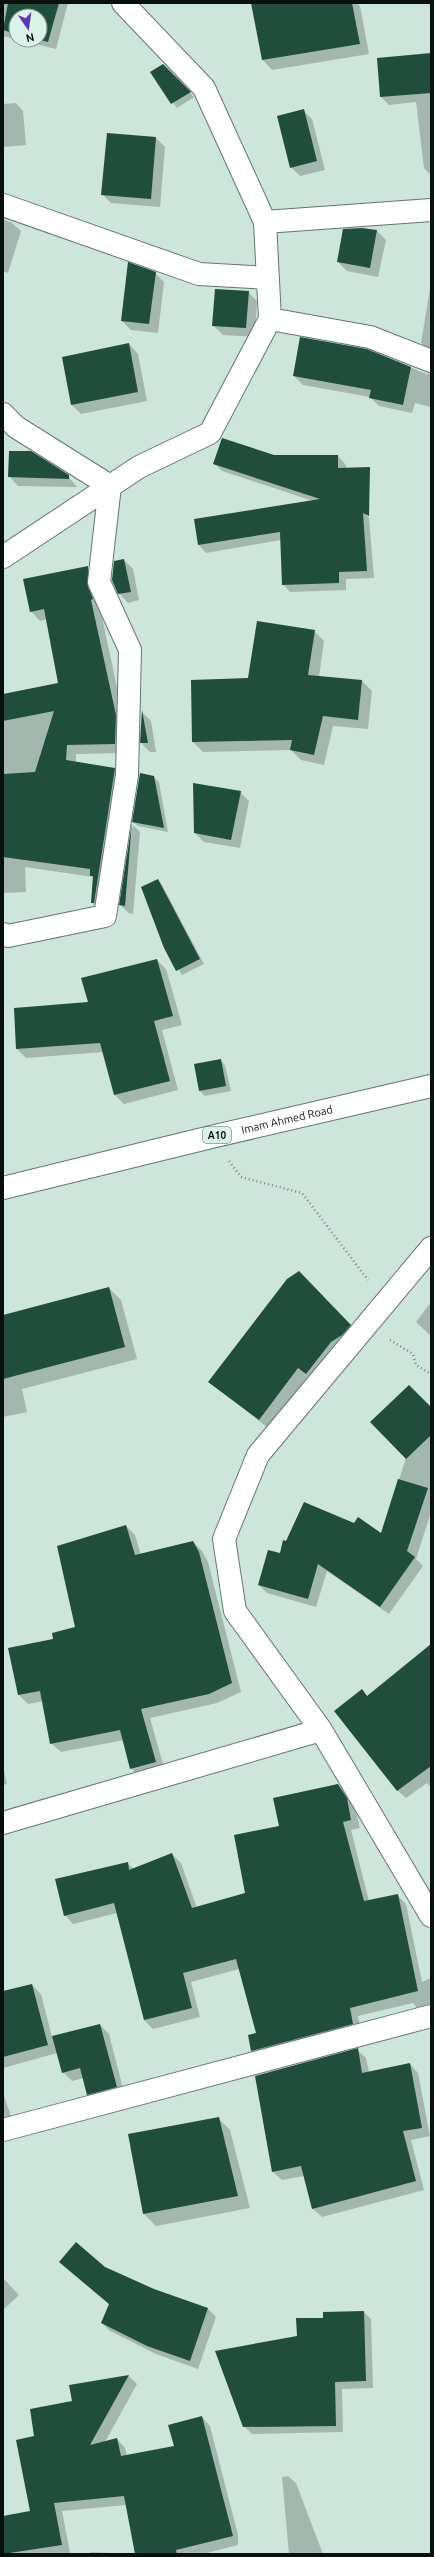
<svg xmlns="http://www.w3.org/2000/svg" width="434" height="2557" viewBox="0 0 434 2557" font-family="Ubuntu,sans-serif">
  <rect width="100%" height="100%" fill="#cde5da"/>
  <path fill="#0003" d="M 3,3 L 68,3 L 56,49 L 20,40 L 40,40 L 40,16 L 16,16 L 16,39 L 3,36 Z
    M 253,3 L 356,3 L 360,6 L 369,54 L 272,70 L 263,60 Z
    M 431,54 L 431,175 L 424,168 L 416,102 L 389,105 L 381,97 Z
    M 163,65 L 194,97 L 177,108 L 152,72 Z
    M 16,103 L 23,111 L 26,145 L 3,147 L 3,104 Z
    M 303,110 L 312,119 L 325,170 L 300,176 L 291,167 Z
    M 108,134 L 156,138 L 165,147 L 160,207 L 111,203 L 102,194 Z
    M 3,219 L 12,223 L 21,231 L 8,273 L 3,271 Z
    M 377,231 L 386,240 L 378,277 L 347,271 L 338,262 Z
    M 155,273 L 164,282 L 158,333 L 131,330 L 122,321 Z
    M 431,283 L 431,352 L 421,343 Z
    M 248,292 L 257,301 L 255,337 L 223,335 L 214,326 Z
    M 129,344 L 138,354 L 147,401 L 81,414 L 72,405 L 65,366 Z
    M 366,350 L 427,374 L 431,373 L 431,407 L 415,403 L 412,413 L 379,406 L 370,397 L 303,385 L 294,376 Z
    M 274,456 L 338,456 L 345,464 L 362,510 L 369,518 L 374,578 L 346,579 L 346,590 L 290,592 L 283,584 L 281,540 L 206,553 L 199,545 L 195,520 L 313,501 L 222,471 L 215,464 Z
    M 9,476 L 68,476 L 77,487 L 18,486 Z
    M 124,560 L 133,569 L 139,600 L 128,603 L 119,593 Z
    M 88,567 L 97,576 L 100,608 L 125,725 L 124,753 L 76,754 L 76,762 L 114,769 L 123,779 L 101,912 L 92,902 L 93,877 L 25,867 L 26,892 L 3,893 L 3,695 L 60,684 L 47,619 L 40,621 L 31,611 Z
    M 314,631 L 324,641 L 319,677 L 362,681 L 372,691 L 368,729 L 333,726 L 324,765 L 301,760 L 291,750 L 203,752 L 193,742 L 249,679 Z
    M 142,712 L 151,721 L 156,752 L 150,752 L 141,743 Z
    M 154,777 L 159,782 L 168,832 L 138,826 L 133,822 Z
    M 240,792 L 249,801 L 240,848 L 204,842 L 195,833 Z
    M 133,825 L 140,832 L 133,914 L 129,913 L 120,905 Z
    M 158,880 L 162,885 L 204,964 L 182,975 L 165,948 Z
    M 157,960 L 166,969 L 182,1025 L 162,1030 L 178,1090 L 124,1104 L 115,1095 L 104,1052 L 26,1058 L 17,1049 L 15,1009 L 89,1003 Z
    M 220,1060 L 225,1065 L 231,1091 L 205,1096 L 200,1091 L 195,1065 Z
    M 299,1273 L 359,1334 L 315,1382 L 308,1376 L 268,1428 L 210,1382 Z
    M 109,1288 L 121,1300 L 137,1359 L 22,1389 L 27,1412 L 3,1417 L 3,1337 Z
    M 431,1302 L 431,1336 L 416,1322 Z
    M 431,1408 L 431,1512 L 416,1559 L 423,1566 L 389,1614 L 327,1571 L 316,1607 L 267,1593 L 259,1585 L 280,1554 L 381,1535 L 406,1458 Z
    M 126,1526 L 135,1535 L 141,1555 L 193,1542 L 202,1551 L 208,1562 L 241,1692 L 217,1703 L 150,1718 L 165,1771 L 140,1777 L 131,1768 L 124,1740 L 61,1752 L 51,1743 L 43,1701 L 28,1704 L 19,1695 L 9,1649 L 55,1640 L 76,1628 Z
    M 431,1657 L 431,1788 L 427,1783 L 406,1798 L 397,1790 L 368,1697 Z
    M 3,1767 L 7,1784 L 3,1785 Z
    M 338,1785 L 355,1808 L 360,1828 L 351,1830 L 369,1901 L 397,1895 L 406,1904 L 422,1982 L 431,1978 L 431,2014 L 424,2016 L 413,2003 L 358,2016 L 361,2032 L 260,2059 L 252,2051 L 257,2034 L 239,1969 L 191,1982 L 200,2017 L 153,2029 L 144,2020 L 117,1913 L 73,1924 L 65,1915 L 127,1863 L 134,1869 L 172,1854 L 181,1863 L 197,1908 L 246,1894 L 281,1827 Z
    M 32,1985 L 41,1994 L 52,2037 L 100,2025 L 109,2034 L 125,2096 L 97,2103 L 88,2094 L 84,2078 L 72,2081 L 63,2072 L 57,2053 L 3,2068 L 3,1992 Z
    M 357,2050 L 366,2058 L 369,2072 L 410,2064 L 418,2073 L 430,2136 L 411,2140 L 424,2190 L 322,2217 L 313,2209 L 304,2176 L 282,2180 L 273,2172 Z
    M 3,2093 L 14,2125 L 3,2130 Z
    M 218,2118 L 230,2130 L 250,2208 L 156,2226 L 144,2214 Z
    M 105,2268 L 153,2290 L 208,2309 L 216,2317 L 198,2369 L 156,2354 L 110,2331 L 102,2323 L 110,2305 L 69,2270 Z
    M 3,2278 L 19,2295 L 3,2310 Z
    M 364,2312 L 371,2319 L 373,2388 L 342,2389 L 343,2432 L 252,2434 L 244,2426 L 298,2337 L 324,2319 Z
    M 129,2376 L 137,2384 L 105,2442 L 117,2439 L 125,2448 L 127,2456 L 176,2447 L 202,2417 L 210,2426 L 238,2535 L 238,2545 L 203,2554 L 136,2554 L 126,2505 L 62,2511 L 70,2553 L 3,2554 L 3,2517 L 31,2512 L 35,2437 L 73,2402 L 70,2386 Z
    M 288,2476 L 296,2483 L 323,2554 L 289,2554 L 282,2477 Z
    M 90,2552 L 135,2554 L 90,2554 Z"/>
  <path fill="#214d3c" d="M 8,3 L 59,3 L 48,42 L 40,40 L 40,16 L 16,16 L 16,34 L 3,30 Z
    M 251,3 L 352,3 L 360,44 L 262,60 Z
    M 431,53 L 431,93 L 380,97 L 377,58 Z
    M 163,64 L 191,92 L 171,104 L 150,72 Z
    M 304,109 L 317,161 L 290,168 L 277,116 Z
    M 107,133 L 156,137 L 151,199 L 101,195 Z
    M 362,228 L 377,230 L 370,268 L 337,262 L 343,229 Z
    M 128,262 L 156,272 L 149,324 L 121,321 Z
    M 215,289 L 249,291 L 246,328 L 212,326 Z
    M 300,337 L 367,349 L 411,367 L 403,405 L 369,398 L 371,390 L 293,376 Z
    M 129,343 L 138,392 L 71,405 L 62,357 Z
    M 222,438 L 274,455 L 338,455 L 338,468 L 370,467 L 369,516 L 363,513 L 367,571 L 339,572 L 339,583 L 282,585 L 280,532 L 198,545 L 194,519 L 320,499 L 213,464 Z
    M 9,451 L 31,451 L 69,475 L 69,479 L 8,477 Z
    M 124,559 L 131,592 L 118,594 L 112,580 L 114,561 Z
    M 88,566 L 88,587 L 93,599 L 91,600 L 116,715 L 115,744 L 67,745 L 66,760 L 115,768 L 94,903 L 91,903 L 93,876 L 90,876 L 90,869 L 3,857 L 3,774 L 35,772 L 54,711 L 3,721 L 3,694 L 58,683 L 44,609 L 30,612 L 23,579 Z
    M 257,621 L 315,630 L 308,675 L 362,680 L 358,720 L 323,716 L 314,755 L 290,750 L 292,740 L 192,742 L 191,680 L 248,678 Z
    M 142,710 L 148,743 L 140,743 Z
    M 140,773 L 154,776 L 164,828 L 132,822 Z
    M 193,783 L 241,791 L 231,840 L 194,833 Z
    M 132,823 L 125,906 L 119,905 Z
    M 158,879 L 200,959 L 176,971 L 164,948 L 141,887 Z
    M 157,959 L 173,1016 L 154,1021 L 170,1081 L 114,1095 L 100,1043 L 16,1049 L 14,1008 L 88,1002 L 81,978 Z
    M 221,1059 L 226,1086 L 199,1091 L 194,1064 Z
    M 299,1271 L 351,1325 L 342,1335 L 331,1342 L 306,1374 L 298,1368 L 259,1420 L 208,1382 L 287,1279 Z
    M 109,1287 L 125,1347 L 3,1379 L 3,1315 Z
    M 409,1385 L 431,1407 L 431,1435 L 406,1459 L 370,1422 Z
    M 398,1479 L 428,1488 L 407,1551 L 415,1557 L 380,1607 L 318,1564 L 308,1599 L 258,1585 L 268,1550 L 280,1553 L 283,1540 L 286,1541 L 304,1502 L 354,1523 L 358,1517 L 381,1533 Z
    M 126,1525 L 135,1555 L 193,1541 L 199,1552 L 232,1683 L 209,1694 L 141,1709 L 156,1762 L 130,1769 L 120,1730 L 50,1744 L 40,1691 L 18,1695 L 8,1648 L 53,1639 L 52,1633 L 75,1627 L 57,1546 Z
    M 431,1644 L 431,1766 L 397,1791 L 334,1711 L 362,1689 L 367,1696 Z
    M 338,1784 L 347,1798 L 351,1820 L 343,1822 L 364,1901 L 398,1894 L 418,1991 L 350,2008 L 353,2024 L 251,2051 L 248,2035 L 256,2033 L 236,1959 L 183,1973 L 192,2008 L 144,2020 L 114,1903 L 64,1916 L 55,1879 L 128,1862 L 129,1870 L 172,1853 L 192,1908 L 245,1893 L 234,1835 L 279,1826 L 273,1798 Z
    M 32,1984 L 48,2045 L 3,2057 L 3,1991 Z
    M 100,2024 L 117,2087 L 87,2095 L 80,2068 L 62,2073 L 52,2036 Z
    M 358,2048 L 362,2073 L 410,2063 L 422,2128 L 403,2131 L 416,2181 L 312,2209 L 301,2166 L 272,2172 L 255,2076 Z
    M 219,2117 L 238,2196 L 143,2214 L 128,2134 Z
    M 76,2242 L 105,2267 L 154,2289 L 208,2308 L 190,2361 L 147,2346 L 101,2323 L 109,2304 L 59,2262 Z
    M 364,2311 L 366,2381 L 335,2382 L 336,2426 L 243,2427 L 215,2351 L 297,2336 L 296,2318 L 323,2318 L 323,2312 Z
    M 129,2375 L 90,2445 L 117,2438 L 121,2456 L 174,2446 L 168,2425 L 202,2416 L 233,2536 L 176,2550 L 177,2554 L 135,2554 L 124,2496 L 54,2503 L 62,2545 L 3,2554 L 3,2516 L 30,2511 L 16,2440 L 34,2436 L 30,2409 L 72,2401 L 69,2385 Z"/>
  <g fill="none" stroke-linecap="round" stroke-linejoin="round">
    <defs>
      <path id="minor" d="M 3,205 L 199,274 L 267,278
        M 265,222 L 431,210
        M 270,319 L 370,337 L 431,361
        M 3,414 L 16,427 L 110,486 L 99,582 L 130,650 L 127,775 L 105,916 L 8,936 L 3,934
        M 3,557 L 139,467 L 210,433 L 270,319 L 265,222 L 204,88 L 123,3
        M 431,1248 L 258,1455 L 224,1539 L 235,1611 L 321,1730 L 431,1916
        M 3,1823 L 321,1730
        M 3,2130 L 431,2016"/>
      <g id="trunk">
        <path id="s1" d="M 3,1188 L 211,1137 L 431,1086"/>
      </g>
    </defs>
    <use href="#minor" stroke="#62786e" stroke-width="24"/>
    <use href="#trunk" stroke="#62786e" stroke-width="24"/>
    <path stroke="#7a8b84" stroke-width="2.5" stroke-dasharray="1 3" stroke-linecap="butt" d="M 229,1161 L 241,1177 L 302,1193 L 368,1280
      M 390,1340 L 413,1354 L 416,1365 L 431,1374"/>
    <use href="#minor" stroke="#fff" stroke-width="22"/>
    <use href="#trunk" stroke="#fff" stroke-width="22"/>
  </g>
  <g text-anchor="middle" stroke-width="4" stroke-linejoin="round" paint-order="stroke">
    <rect fill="#daf2e7" stroke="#47544e" stroke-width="1" x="203" y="1127" width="28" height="16" rx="3"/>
    <g font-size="10" font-weight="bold" fill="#08100d">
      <text x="217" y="1139">A10</text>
    </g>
    <g font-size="11" fill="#08100d" stroke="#daf2e7">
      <text dy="4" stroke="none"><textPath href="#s1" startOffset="292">Imam Ahmed Road</textPath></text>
    </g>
  </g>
  <rect width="434" height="2557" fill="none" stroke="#08100d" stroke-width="8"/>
  <g transform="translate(28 28) rotate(167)"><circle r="19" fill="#daf2e7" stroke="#869890"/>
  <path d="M0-3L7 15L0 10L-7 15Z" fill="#6035ac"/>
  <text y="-6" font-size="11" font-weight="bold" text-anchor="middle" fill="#08100d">N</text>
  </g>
</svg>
